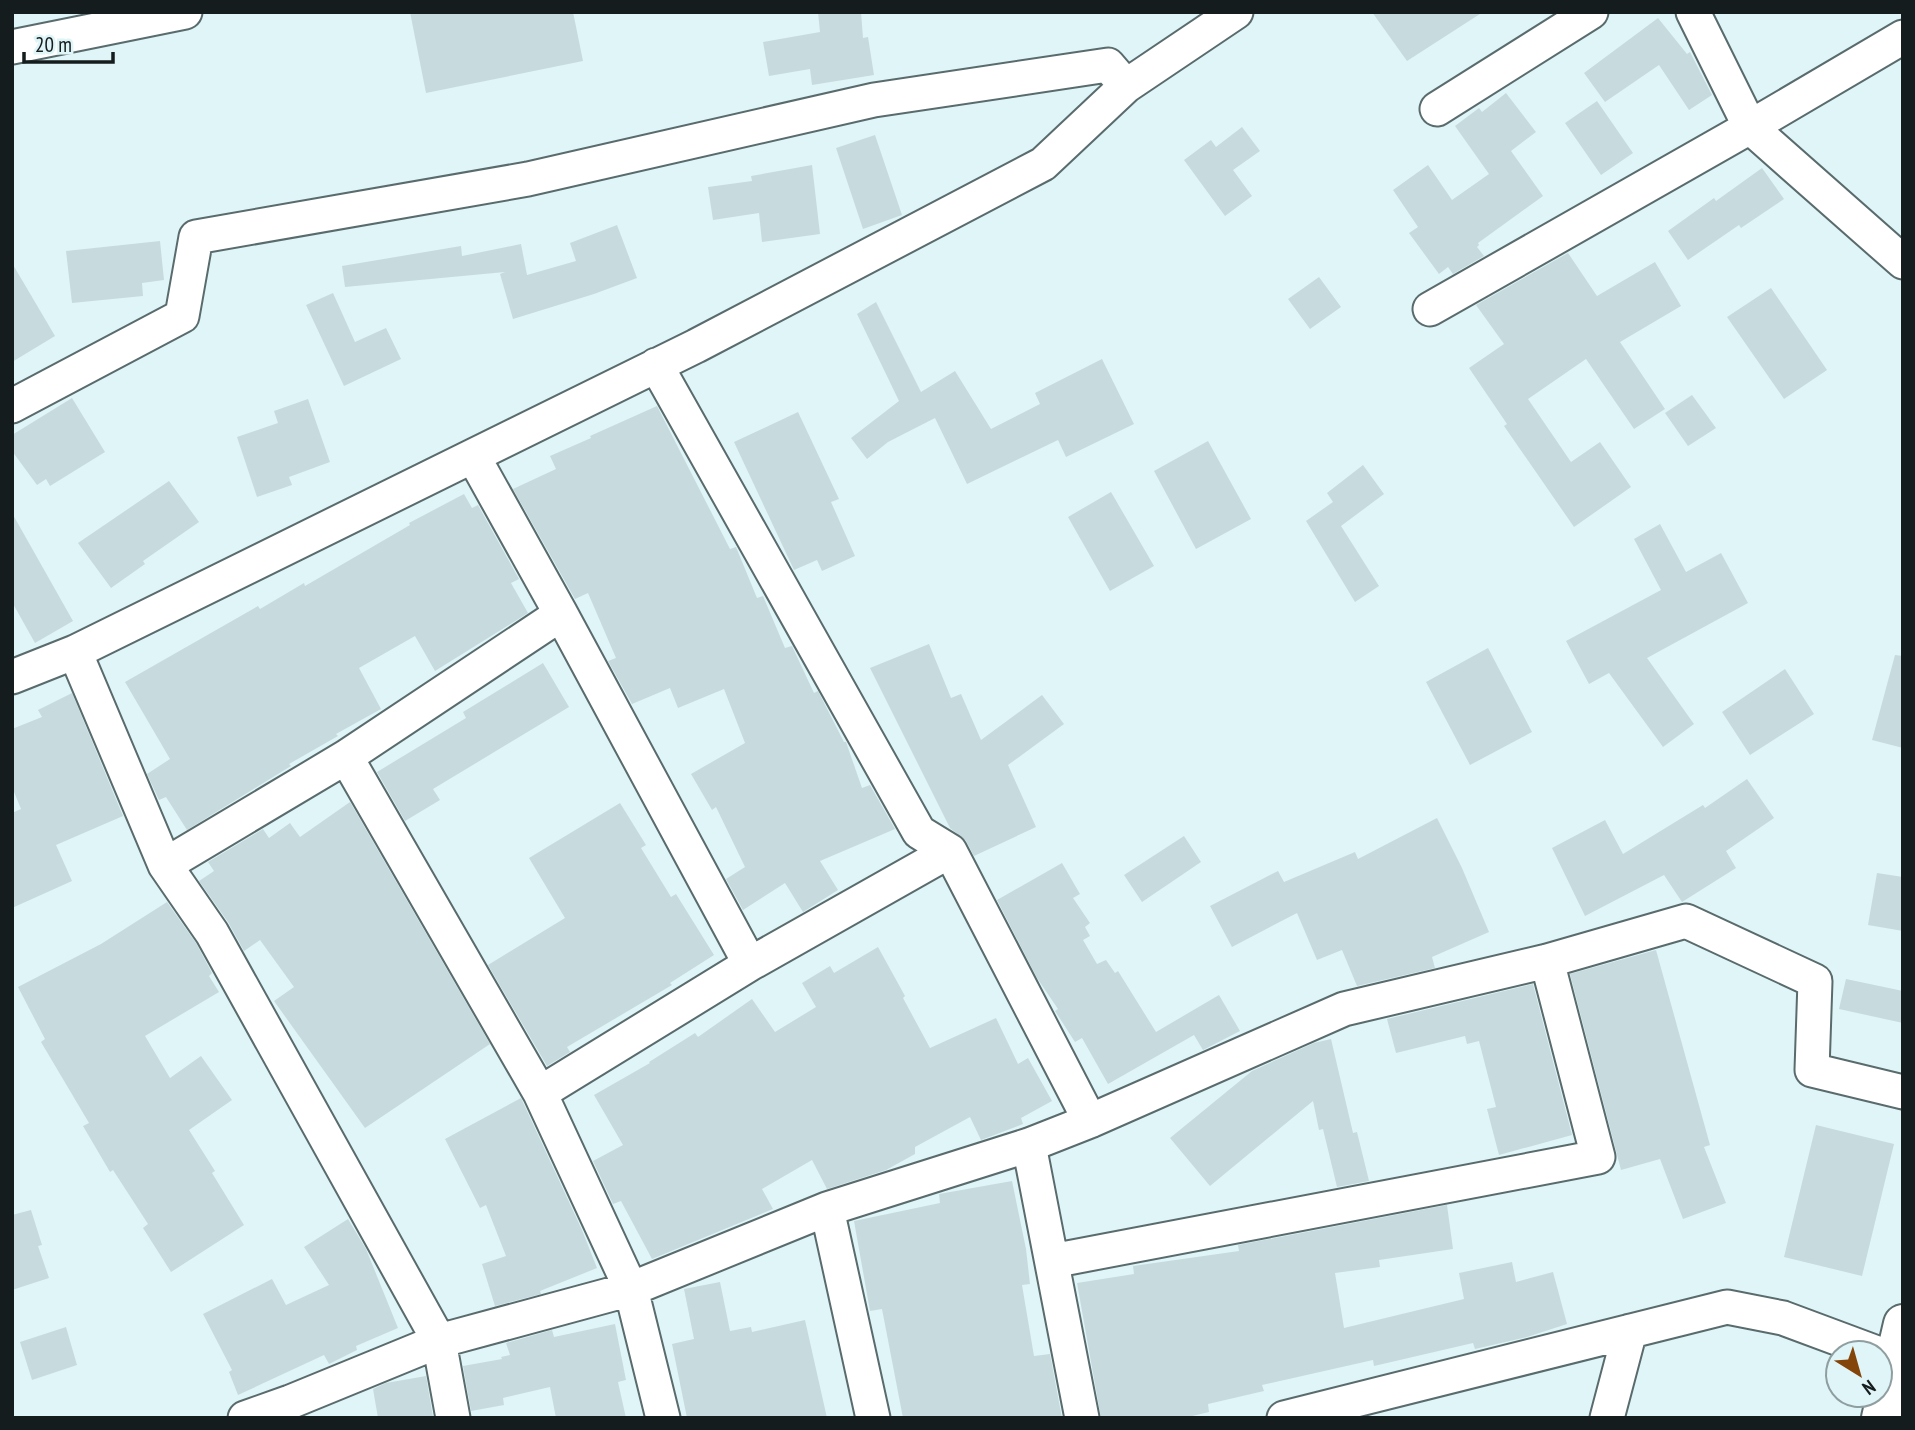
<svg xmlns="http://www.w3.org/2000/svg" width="1915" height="1430" viewBox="0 0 1915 1430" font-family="'PT Sans Narrow',sans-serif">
  <rect width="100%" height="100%" fill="#e0f5f7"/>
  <path fill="#c7dbde" d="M 410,12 L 573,12 L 583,61 L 426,93 Z
    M 818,12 L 861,12 L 863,38 L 868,37 L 874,75 L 812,85 L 810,69 L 769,76 L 763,42 L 820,32 Z
    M 1372,12 L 1483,12 L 1407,61 Z
    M 1658,18 L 1687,54 L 1690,52 L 1712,95 L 1689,110 L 1659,65 L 1605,102 L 1584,73 Z
    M 1506,93 L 1536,132 L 1511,151 L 1543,196 L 1478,243 L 1479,245 L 1477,247 L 1484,256 L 1453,274 L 1448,267 L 1439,274 L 1409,233 L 1418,227 L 1393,190 L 1428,165 L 1452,200 L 1489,174 L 1455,126 L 1479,108 L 1482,112 Z
    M 1597,101 L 1633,153 L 1601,175 L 1565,123 Z
    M 1242,127 L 1260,151 L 1233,170 L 1252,196 L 1225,216 L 1184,160 L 1211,140 L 1216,147 Z
    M 875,135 L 902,215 L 863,229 L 836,148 Z
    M 812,165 L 820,234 L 762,242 L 759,213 L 713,220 L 708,187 L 752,181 L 751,176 Z
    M 1762,168 L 1784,199 L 1741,228 L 1739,225 L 1688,260 L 1668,231 L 1714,198 L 1716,201 Z
    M 617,225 L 637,278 L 594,294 L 513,319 L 500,274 L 505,272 L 345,287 L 342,266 L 461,246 L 462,256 L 521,244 L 527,275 L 576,261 L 570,243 Z
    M 160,241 L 164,280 L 142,283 L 143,296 L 72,303 L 66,251 Z
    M 1568,253 L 1597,296 L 1655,262 L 1681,306 L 1620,342 L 1665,409 L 1634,429 L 1586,359 L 1528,399 L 1571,462 L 1600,442 L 1631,487 L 1574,527 L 1504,426 L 1507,424 L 1469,368 L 1504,344 L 1476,305 Z
    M 12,263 L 55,336 L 12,362 Z
    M 1319,277 L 1341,307 L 1310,329 L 1288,299 Z
    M 1771,288 L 1827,370 L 1784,399 L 1727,317 Z
    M 333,293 L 355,342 L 386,328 L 401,359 L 344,386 L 306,305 Z
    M 876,302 L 921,392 L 955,371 L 991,429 L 1040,404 L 1035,393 L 1102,359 L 1134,424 L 1066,457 L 1058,440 L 967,484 L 935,418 L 888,442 L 867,459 L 851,438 L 899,401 L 857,314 Z
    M 1692,395 L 1716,428 L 1688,446 L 1665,413 Z
    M 72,398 L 105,452 L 50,486 L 46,479 L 37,485 L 12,451 L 12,435 Z
    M 308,399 L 330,462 L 289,477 L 292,485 L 257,497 L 237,437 L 278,423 L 274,411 Z
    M 657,406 L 730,549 L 736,547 L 757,598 L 763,596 L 785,648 L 792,646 L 814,693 L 818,691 L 844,742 L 846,742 L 862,788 L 870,785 L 895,829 L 820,861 L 838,890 L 803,912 L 785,883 L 743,910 L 726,879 L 745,867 L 716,807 L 712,810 L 691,774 L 745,743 L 724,689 L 678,708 L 670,688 L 632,704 L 608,661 L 616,658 L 588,593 L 575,599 L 513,489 L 556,469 L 550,456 L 591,438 L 590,436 Z
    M 798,412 L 839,499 L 831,502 L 855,556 L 822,571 L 817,560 L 794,570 L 734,442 Z
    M 1208,441 L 1251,519 L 1196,549 L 1154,471 Z
    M 1363,465 L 1384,494 L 1341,526 L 1379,586 L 1355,602 L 1306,521 L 1333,502 L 1327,493 Z
    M 169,481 L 199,522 L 143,561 L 145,564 L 111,588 L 78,543 Z
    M 1111,492 L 1154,566 L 1110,591 L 1068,517 Z
    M 464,494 L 472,508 L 478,505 L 519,579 L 511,583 L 528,613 L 435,671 L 415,636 L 359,668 L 381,709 L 336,734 L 338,736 L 289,764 L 291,766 L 187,830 L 166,797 L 159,800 L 147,774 L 170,759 L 125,682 L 258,606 L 260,609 L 304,583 L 305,586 L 410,525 L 409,523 Z
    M 12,513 L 73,621 L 35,643 L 12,602 Z
    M 1660,524 L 1686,572 L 1721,553 L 1748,603 L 1647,658 L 1694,724 L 1663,747 L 1609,673 L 1589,684 L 1566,641 L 1661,590 L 1634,539 Z
    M 929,644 L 951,698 L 961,694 L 981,740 L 1042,695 L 1064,724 L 1008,765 L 1036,827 L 974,856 L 966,841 L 950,828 L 870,668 Z
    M 1488,648 L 1532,732 L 1470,765 L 1426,682 Z
    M 1895,655 L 1903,656 L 1903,748 L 1872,740 Z
    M 543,663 L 569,707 L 433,789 L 440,800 L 405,821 L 377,772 L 466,718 L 463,712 Z
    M 1785,669 L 1814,714 L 1750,755 L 1722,712 Z
    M 72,693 L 123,816 L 56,845 L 72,881 L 12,908 L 12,813 L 21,809 L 12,787 L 12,729 L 42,717 L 38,710 Z
    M 1747,779 L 1774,818 L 1726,851 L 1736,868 L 1682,902 L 1664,875 L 1585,916 L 1552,848 L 1605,820 L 1623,854 L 1703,805 L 1705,808 Z
    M 350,802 L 490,1044 L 365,1128 L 274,1001 L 294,987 L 260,940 L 244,951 L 228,922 L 199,881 L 214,871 L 208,862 L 263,829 L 269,838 L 290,823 L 300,837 Z
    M 620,803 L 646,845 L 641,848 L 671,897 L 676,894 L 714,955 L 670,983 L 672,985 L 567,1047 L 570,1052 L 547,1066 L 488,965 L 565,918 L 529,858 Z
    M 1437,818 L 1462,868 L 1489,932 L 1432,957 L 1435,968 L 1357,986 L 1342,950 L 1317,960 L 1297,913 L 1232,947 L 1210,906 L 1278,871 L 1284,882 L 1355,852 L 1358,859 Z
    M 1184,836 L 1201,862 L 1142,902 L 1124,875 Z
    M 1062,863 L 1080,894 L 1073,898 L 1090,923 L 1085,927 L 1090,936 L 1083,940 L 1097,964 L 1106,960 L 1115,973 L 1118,971 L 1156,1032 L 1219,995 L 1240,1031 L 1203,1050 L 1194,1035 L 1108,1084 L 1082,1038 L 1075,1042 L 1055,1011 L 1058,1009 L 1037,978 L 997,900 Z
    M 1877,873 L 1903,877 L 1903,931 L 1868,925 Z
    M 167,902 L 196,943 L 212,973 L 209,976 L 219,992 L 145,1036 L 170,1078 L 201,1056 L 232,1100 L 189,1130 L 215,1171 L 212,1173 L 244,1225 L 171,1272 L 143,1228 L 148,1224 L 113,1170 L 110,1172 L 83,1126 L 89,1123 L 41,1042 L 45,1039 L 18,987 L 101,944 Z
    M 878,947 L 905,996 L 903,998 L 930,1048 L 996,1018 L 1018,1064 L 1028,1058 L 1052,1101 L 1021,1118 L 1023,1124 L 981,1140 L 970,1117 L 915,1147 L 915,1154 L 886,1170 L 827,1189 L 812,1160 L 762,1189 L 773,1209 L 652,1259 L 621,1201 L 613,1204 L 593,1161 L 623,1145 L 594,1095 L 650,1063 L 649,1062 L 695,1033 L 698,1037 L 752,999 L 775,1032 L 816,1007 L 802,983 L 830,966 L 834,973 Z
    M 1656,950 L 1710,1145 L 1704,1147 L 1726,1203 L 1683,1219 L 1660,1159 L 1621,1170 L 1570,974 Z
    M 1846,979 L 1903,991 L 1903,1023 L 1839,1009 Z
    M 1533,984 L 1572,1135 L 1499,1155 L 1487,1109 L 1496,1107 L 1479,1041 L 1467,1044 L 1465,1036 L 1396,1053 L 1387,1019 Z
    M 1331,1039 L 1353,1133 L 1357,1132 L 1369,1181 L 1337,1187 L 1323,1129 L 1319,1130 L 1313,1101 L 1210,1186 L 1170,1138 L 1252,1071 L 1314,1043 Z
    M 521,1098 L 582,1230 L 597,1268 L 540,1291 L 541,1294 L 495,1306 L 482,1264 L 506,1256 L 486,1205 L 480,1208 L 445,1139 Z
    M 1816,1125 L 1894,1144 L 1862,1276 L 1784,1257 Z
    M 1012,1181 L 1026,1249 L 1030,1284 L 1022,1285 L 1034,1356 L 1050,1354 L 1062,1418 L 903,1418 L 882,1309 L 870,1311 L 854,1221 L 940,1203 L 939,1194 Z
    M 1447,1205 L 1453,1249 L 1379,1260 L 1380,1267 L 1335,1273 L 1344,1328 L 1464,1299 L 1459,1273 L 1512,1262 L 1516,1282 L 1553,1272 L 1567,1324 L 1527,1337 L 1475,1349 L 1473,1343 L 1374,1366 L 1373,1360 L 1262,1385 L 1264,1391 L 1208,1404 L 1209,1412 L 1184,1418 L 1101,1418 L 1077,1283 L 1134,1274 L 1133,1266 L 1239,1251 L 1238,1245 Z
    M 31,1210 L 42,1245 L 38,1246 L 49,1278 L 12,1290 L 12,1215 Z
    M 348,1219 L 366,1249 L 398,1328 L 356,1346 L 357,1350 L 329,1364 L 324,1355 L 238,1395 L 229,1372 L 232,1370 L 203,1314 L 272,1279 L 286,1305 L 329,1285 L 304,1247 Z
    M 720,1282 L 730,1331 L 751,1327 L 752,1332 L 805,1320 L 827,1418 L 687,1418 L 672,1344 L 694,1339 L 684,1289 Z
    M 615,1324 L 626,1380 L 618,1382 L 626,1418 L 556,1418 L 550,1387 L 503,1398 L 504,1405 L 471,1411 L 463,1366 L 502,1359 L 501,1357 L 510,1355 L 506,1343 L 552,1330 L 554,1337 Z
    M 66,1327 L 77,1365 L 32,1380 L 20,1342 Z
    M 426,1376 L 433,1417 L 378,1418 L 373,1389 L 386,1383 Z"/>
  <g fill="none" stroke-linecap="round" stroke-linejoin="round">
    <defs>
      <path id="street" d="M 1693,12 L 1750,127 L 1903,37
        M 12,47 L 185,12
        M 1437,109 L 1591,12
        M 1430,309 L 1750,127 L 1903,262
        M 656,365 L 919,832 L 950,851 L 1090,1121 L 1029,1145 L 827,1209 L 631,1289 L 663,1418
        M 12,406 L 182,316 L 196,237 L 528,179 L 874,100 L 1108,65 L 1126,86
        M 561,614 L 750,964 L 950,851
        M 75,652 L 165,865 L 212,933 L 439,1341 L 290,1402 L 245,1418
        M 12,677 L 75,652 L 696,346 L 1043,164 L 1126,86 L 1236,12
        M 346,757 L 540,1093 L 631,1289 L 439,1341 L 453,1418
        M 165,865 L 346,757 L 561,614 L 473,456
        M 540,1093 L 750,964
        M 1090,1121 L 1344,1009 L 1547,961 L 1686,921 L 1815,981 L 1812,1070 L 1903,1092
        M 1029,1145 L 1082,1418
        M 827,1209 L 873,1418
        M 1052,1261 L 1598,1157 L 1547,961
        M 1284,1418 L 1727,1307 L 1783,1318 L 1877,1353
        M 1607,1418 L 1630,1331"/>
      <path id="secondary" d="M 1881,1418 L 1903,1324"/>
    </defs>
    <use href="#street" stroke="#596b6d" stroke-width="37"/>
    <use href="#secondary" stroke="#596b6d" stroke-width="42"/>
    <use href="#street" stroke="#fff" stroke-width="33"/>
    <use href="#secondary" stroke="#fff" stroke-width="38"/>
  </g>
  <rect width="1915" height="1430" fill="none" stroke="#151c1d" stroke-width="28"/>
  <g transform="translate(1859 1374) rotate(143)"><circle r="33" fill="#e0f5f7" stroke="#8f9ea0" stroke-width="2"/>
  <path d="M0-5L12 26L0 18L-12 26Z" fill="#84450a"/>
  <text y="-10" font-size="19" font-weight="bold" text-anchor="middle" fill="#151c1d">N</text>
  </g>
  <path d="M24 52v10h89v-10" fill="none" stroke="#151c1d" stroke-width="3.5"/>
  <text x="35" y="52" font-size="21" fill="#151c1d" stroke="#e0f5f7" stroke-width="5" paint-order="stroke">20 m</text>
</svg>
